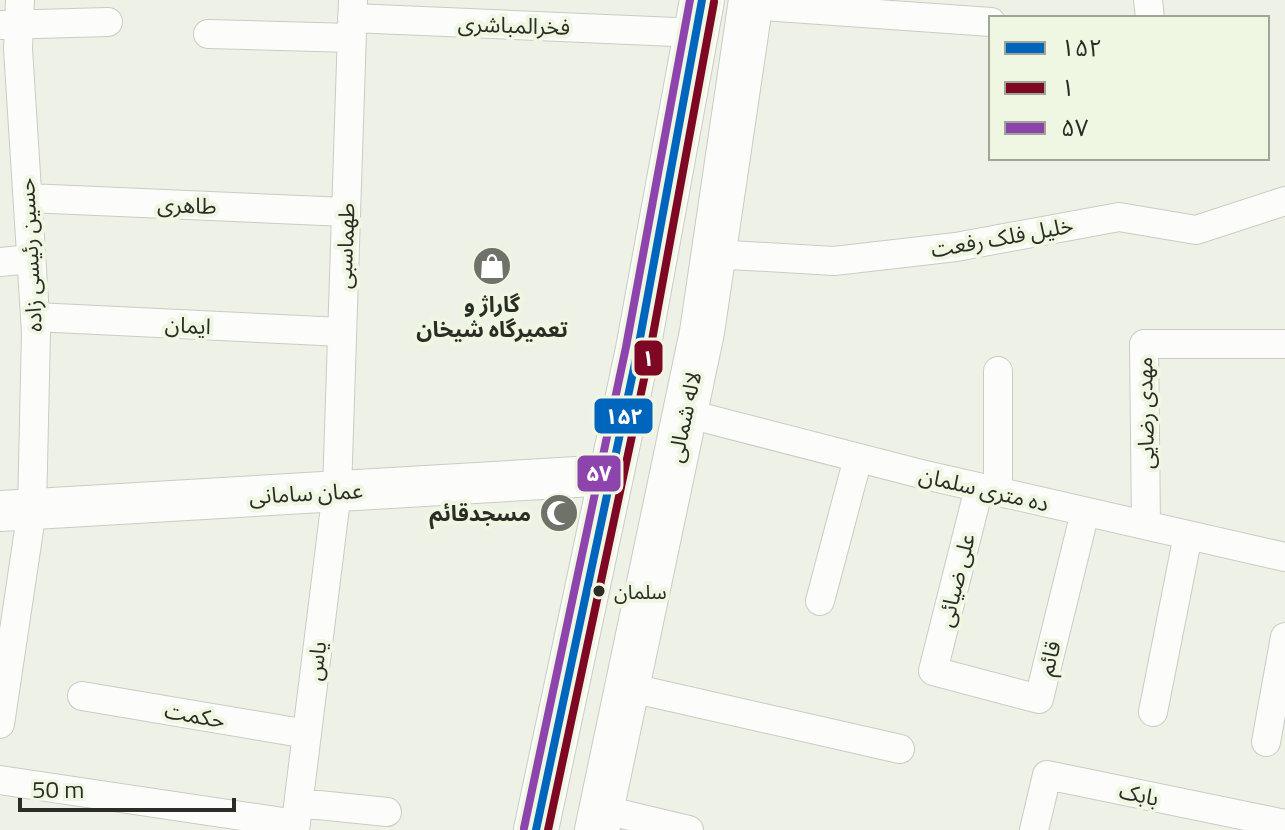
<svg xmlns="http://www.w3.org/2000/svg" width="1285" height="830" viewBox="0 0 1285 830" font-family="'Titillium Web','Noto Sans Arabic',sans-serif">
  <rect width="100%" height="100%" fill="#eef1e6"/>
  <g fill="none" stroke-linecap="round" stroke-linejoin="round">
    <defs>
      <path id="street" d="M 1148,0 L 1150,18
        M 750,5 L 991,22
        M 352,18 L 675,32
        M 1,25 L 108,22
        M 208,34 L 351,38
        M 28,198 L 346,212
        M 713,254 L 834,261 L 956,247 L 1119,217 L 1196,230 L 1285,201
        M 0,262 L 31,259
        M 35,317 L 342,332
        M 998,371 L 998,492
        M 685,413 L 925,475 L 1285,557
        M 979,488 L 933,671 L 1039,699 L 1085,512
        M 1146,525 L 1144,344 L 1285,344
        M 820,601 L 858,458
        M 627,687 L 900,749
        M 82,696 L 307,734
        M 1153,712 L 1188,535
        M 0,724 L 32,510 L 36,332 L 18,49 L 20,0
        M 1266,742 L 1285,637
        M 0,780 L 296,824
        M 299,803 L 387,812
        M 601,809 L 689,830
        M 295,830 L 337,491 L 353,0
        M 1034,830 L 1047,775 L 1285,824"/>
      <path id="secondary" d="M 0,511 L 611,475"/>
      <path id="primary" d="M 536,830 L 638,349 L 702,0
        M 597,830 L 702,332 L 751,0"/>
    </defs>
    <use href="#street" stroke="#c9ccc3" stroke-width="30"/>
    <use href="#secondary" stroke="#c9ccc3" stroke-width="42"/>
    <use href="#primary" stroke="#c9ccc3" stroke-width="46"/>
    <use href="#street" stroke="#fcfdfb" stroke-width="28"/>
    <use href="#secondary" stroke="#fcfdfb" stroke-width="40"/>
    <use href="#primary" stroke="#fcfdfb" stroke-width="44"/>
    <defs>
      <path id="bus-1" d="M 536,830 L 638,349 L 702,0"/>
      <path id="bus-2" d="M 548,830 L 650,351 L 714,2"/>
      <path id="bus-3" d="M 524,828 L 626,347 L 690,0"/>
    </defs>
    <use href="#bus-1" stroke="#eff6e1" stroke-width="14"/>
    <use href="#bus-2" stroke="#eff6e1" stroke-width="14"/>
    <use href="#bus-3" stroke="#eff6e1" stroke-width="14"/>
    <use href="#bus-1" stroke="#0065bd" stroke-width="8"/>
    <use href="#bus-2" stroke="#7e0724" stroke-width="8"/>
    <use href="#bus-3" stroke="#8e44ad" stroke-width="8"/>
  </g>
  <defs>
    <symbol id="shop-disc" viewBox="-11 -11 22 22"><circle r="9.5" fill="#6f7269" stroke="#eff6e1"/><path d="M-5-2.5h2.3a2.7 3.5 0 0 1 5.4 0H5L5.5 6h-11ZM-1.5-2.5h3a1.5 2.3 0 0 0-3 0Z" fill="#fff"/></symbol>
    <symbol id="mosque-disc" viewBox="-11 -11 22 22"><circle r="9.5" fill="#6f7269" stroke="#eff6e1"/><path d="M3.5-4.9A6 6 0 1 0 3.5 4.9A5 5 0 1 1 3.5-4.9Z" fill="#fff"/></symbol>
  </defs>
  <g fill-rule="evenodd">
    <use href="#shop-disc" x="470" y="244" width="44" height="44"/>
    <use href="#mosque-disc" x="537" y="491" width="44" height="44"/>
  </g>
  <circle fill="#2a2d25" stroke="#eff6e1" stroke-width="3" cx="599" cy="591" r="7"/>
  <g text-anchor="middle" stroke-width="8" stroke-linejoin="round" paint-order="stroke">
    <g font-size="20" fill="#2a2d25" stroke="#eff6e1" text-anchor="start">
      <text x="614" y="599">سلمان</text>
    </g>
    <g font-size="22" fill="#2a2d25" stroke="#eff6e1">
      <text transform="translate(514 25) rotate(2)" y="8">فخرالمباشری</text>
      <text transform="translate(187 205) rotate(2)" y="8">طاهری</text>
      <text transform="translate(1002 237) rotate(-10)" y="8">خلیل فلک رفعت</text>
      <text transform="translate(345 246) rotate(-88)" y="8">طهماسبی</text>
      <text transform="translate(30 255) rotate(-93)" y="8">حسین رئیسی زاده</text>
      <text transform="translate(188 325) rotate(3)" y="8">ایمان</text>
      <text transform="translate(1145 413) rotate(-91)" y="8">مهدی رضایی</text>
      <text transform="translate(684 417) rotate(-78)" y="8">لاله شمالی</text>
      <text transform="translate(984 489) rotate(13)" y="8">ده متری سلمان</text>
      <text transform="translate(306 493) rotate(-3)" y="8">عمان سامانی</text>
      <text transform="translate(956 580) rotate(-76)" y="8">علی ضیائی</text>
      <text transform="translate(1049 658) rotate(-76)" y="8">قائم</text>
      <text transform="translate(316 661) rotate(-83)" y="8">یاس</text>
      <text transform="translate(195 715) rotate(10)" y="8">حکمت</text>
      <text transform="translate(1139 794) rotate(12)" y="8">بابک</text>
    </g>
    <g font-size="22" font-weight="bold" fill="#2a2d25" stroke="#eff6e1">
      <text x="492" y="312">گاراژ و<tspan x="492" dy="25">تعمیرگاه شیخان</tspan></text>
      <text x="531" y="521" text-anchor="end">مسجدقائم</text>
    </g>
  </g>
  <g stroke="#eff6e1" stroke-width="3">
    <rect x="633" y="339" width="31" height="38" rx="8" fill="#7e0724"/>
    <rect x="593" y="397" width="61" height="38" rx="8" fill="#0065bd"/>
    <rect x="576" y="454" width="46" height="39" rx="8" fill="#8e44ad"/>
  </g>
  <g font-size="22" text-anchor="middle" font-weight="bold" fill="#fff">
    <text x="648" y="366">۱</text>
    <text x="624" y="424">۱۵۲</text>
    <text x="599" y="481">۵۷</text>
  </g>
  <rect x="989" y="16" width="280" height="144" fill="#eff6e1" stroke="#a0a696" stroke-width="2"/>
  <rect x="1005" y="42" width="40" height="12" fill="#0065bd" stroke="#a0a696" stroke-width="2"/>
  <text x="1061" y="56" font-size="24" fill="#2a2d25">۱۵۲</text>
  <rect x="1005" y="82" width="40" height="12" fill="#7e0724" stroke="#a0a696" stroke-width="2"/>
  <text x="1061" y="96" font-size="24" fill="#2a2d25">۱</text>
  <rect x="1005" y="122" width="40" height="12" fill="#8e44ad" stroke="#a0a696" stroke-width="2"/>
  <text x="1061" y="136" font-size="24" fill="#2a2d25">۵۷</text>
  <path d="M20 798v12h214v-12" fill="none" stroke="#2a2d25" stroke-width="4"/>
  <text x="32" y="798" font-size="24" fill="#2a2d25" stroke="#eff6e1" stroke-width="6" paint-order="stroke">50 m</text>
</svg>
